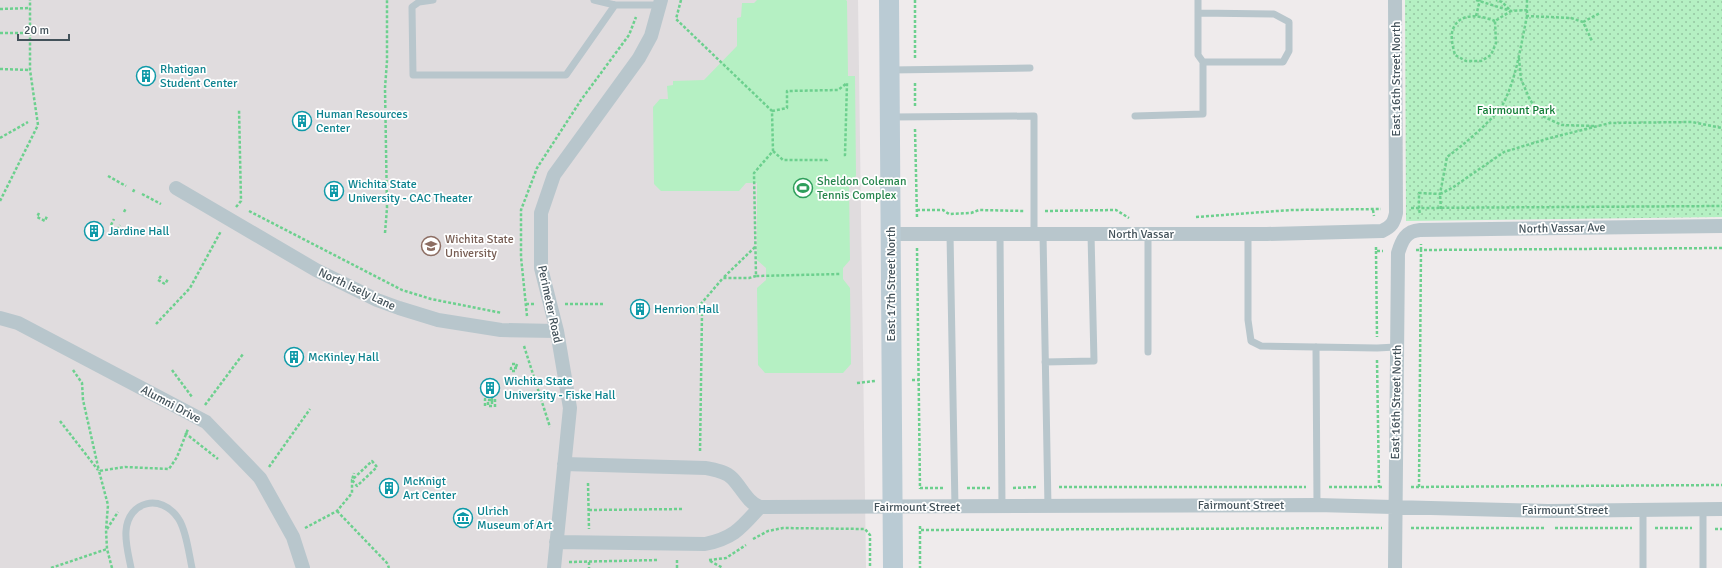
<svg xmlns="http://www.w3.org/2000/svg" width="1722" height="568" viewBox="0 0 1722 568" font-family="Signika,sans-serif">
  <defs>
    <pattern id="park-dots" width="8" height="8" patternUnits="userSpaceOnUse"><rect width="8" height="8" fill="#b5f0c3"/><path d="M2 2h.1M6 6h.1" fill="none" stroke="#95c5a1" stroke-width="1.8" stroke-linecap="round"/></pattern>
  </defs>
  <rect width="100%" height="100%" fill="#efebec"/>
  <path fill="#e0dcde" d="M 0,0 L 858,0 L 866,568 L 0,568 Z"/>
  <path fill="url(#park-dots)" d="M 1405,0 L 1722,0 L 1722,217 L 1406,221 Z"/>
  <path fill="#b5f0c3" d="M 757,0 L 846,0 L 847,1 L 848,76 L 855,76 L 856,176 L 849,182 L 850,260 L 843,268 L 843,279 L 850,288 L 851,364 L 843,373 L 765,373 L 758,365 L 757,288 L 766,280 L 766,268 L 757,260 L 757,183 L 746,183 L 739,191 L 661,191 L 654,184 L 653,107 L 660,99 L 668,99 L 667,86 L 673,85 L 673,81 L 704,80 L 737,46 L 737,18 L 741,17 L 742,3 L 754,3 Z"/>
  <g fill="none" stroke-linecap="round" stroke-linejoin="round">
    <path stroke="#6cd08e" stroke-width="2.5" stroke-dasharray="3 2" stroke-linecap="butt" d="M 681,0 L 676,19 L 772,111 L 773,151 L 754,173 L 756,276 L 841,274
      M 1476,0 L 1511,11 L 1527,10 L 1527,0
      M 0,9 L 30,8
      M 1527,10 L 1527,16 L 1571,18 L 1583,22 L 1592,41
      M 1476,16 L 1480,0
      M 1527,16 C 1521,44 1517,76 1504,102 C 1495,119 1462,146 1447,157 L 1440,194 L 1419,193 L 1419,208 L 1722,206
      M 1495,21 C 1482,16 1460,11 1453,29 C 1450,37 1453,47 1455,55 L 1466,61 L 1481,61 L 1491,55 L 1496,43 L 1495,21 L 1511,11 L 1502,2 L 1496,0
      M 1583,22 L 1600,13
      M 0,33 L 29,33
      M 915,58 L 915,0
      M 1519,58 L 1521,79 L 1530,100 L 1542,116 L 1562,125 L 1594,126
      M 0,69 L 29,70
      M 915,106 L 915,81
      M 772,111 L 787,108 L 787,91 L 838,90 L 847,83 L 845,155 L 842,155
      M 915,129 L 917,218
      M 0,138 L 28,122
      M 773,151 L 783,160 L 827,160 L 828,159
      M 108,176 L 126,186
      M 133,192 L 135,188
      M 142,194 L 161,204
      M 0,201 L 38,125 L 30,70 L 30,0
      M 236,207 L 241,201 L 239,109
      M 1411,208 L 1419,208 L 1420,215
      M 1441,209 L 1440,194 L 1452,188 L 1504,152 L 1550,138 L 1610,123 L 1692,122 L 1722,128
      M 917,210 L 943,210 L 949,214 L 971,213 L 979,210 L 1024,211
      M 1373,210 L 1374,216
      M 249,211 L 402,290 L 431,299 L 502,313
      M 1045,211 L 1116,210 L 1129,218
      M 124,212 L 126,208
      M 39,213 L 37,217 L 45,221 L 47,216
      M 1196,217 L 1291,210 L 1381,209
      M 111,225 L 114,219
      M 385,233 L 387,208 L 385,88 L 387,61 L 387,0
      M 115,234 L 120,225
      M 755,247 L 723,278 L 749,278 L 756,276
      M 1376,247 L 1376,251 L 1383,251
      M 917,248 L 920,489
      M 1416,250 L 1421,250 L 1421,244
      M 1376,251 L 1377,337
      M 161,276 L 158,280 L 165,284 L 168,279
      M 526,304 L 535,304
      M 565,304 L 603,304
      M 694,312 L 723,278
      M 677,313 L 702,313 L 700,453
      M 527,316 L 521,257 L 521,210 L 537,168 L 581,100 L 629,35 L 636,17
      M 156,324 L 190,288 L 221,231
      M 524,346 L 550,427
      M 1377,360 L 1379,487
      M 512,364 L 517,364 L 516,367 L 515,367
      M 517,368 L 511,368 L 511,371 L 517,371
      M 73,370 L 82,383 L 83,400 L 99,471
      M 172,370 L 192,397
      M 912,380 L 919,380
      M 857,383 L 875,381
      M 488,400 L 492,400 L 492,406 L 488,406 Z
      M 492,401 L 492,399 L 495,399 L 495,407
      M 205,405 L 243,354
      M 485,406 L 485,399 L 488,400
      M 60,421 L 98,470
      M 185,433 L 218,459
      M 269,467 L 310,409
      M 588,483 L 589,529
      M 1059,487 L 1306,487
      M 1329,487 L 1382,487
      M 1411,487 L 1722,485
      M 1419,487 L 1421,250 L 1722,248
      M 920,488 L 944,488
      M 967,488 L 990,488
      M 1013,488 L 1036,487
      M 589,510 L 684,509
      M 337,511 L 387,563 L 389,568
      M 920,526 L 920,568
      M 305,528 L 337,511 L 352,493 L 352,480 L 372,461 L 377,467 L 357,486 L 352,480 L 354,473
      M 1411,528 L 1546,528
      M 1555,528 L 1632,528
      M 1655,528 L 1692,528
      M 107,529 L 118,512
      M 1715,529 L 1722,529
      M 921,530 L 1382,528
      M 753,539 L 768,531 L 783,528 L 865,529 L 870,535 L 870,568
      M 709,560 L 726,558 L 746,545
      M 710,561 L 723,568
      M 569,562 L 658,560
      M 589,562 L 589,568
      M 51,568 L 107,549
      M 112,568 L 107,549 L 106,530 L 108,505 L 99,471 L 125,467 L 169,469 L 177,457 L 188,429
      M 677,568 L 677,560 L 679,560"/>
    <path stroke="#b8c6cc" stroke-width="7" d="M 433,0 L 419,2 L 412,7 L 413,75 L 566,75 L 615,5
      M 594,0 L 615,5 L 660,5
      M 1198,0 L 1198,55 L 1203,62 L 1283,62 L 1289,51 L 1289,22 L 1274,14 L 1198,13
      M 890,70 L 1030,68
      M 1135,116 L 1203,114 L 1203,62
      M 892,117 L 1034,116 L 1034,234
      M 950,234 L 955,507
      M 1000,234 L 1002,507
      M 1043,234 L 1048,507
      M 1148,234 L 1148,352
      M 1248,234 L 1248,320 L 1251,341 L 1261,346 L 1377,348 L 1396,347
      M 1316,347 L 1317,505
      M 1045,362 L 1094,361 L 1091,234
      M 1643,510 L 1643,568
      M 131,568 C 129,557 125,543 126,531 C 128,501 161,493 178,518 C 186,529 189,554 192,568
      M 1703,568 L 1703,509"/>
    <path stroke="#b8c6cc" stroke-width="14" d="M 176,188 L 316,270 L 377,300 L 399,308 L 438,320 L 501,330 L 557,331
      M 891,234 L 1267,234 L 1382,231 C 1391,227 1394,223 1396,213 L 1395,0
      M 0,318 L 18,323 L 206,422 L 260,478 L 293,537 L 303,568
      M 564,464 L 706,468 C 715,470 725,471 732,478 C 742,488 747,502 760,507 L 1317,505 L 1548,511 L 1722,509
      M 556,542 L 705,544 C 734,538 741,528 760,507
      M 554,568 L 570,408 L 557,331 L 541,268 L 541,213 L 554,175 L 639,58 L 651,36 L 661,0
      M 1395,568 L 1398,253 C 1402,240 1406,231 1420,230 L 1722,226"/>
    <path stroke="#bacbd4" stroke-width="20" d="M 889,0 L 893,568"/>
  </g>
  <defs>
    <symbol id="building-ring" viewBox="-11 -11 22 22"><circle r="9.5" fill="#fff" stroke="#0f9aa8" stroke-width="1.5"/><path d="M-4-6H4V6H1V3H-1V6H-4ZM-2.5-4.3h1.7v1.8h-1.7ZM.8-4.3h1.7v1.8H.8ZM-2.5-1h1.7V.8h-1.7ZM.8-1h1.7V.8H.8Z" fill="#0f9aa8"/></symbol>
    <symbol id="stadium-ring" viewBox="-11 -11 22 22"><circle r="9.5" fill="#fff" stroke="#2e9e5b" stroke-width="1.5"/><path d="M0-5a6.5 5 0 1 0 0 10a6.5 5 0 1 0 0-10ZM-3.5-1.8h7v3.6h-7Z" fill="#2e9e5b"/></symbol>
    <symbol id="university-ring" viewBox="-11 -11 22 22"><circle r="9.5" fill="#fff" stroke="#8d6e63" stroke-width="1.5"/><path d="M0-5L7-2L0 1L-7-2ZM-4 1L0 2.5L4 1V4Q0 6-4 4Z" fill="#8d6e63"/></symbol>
    <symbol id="museum-ring" viewBox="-11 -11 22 22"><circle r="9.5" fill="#fff" stroke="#0f9aa8" stroke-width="1.5"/><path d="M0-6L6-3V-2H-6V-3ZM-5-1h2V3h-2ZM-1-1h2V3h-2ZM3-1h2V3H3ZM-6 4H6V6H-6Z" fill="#0f9aa8"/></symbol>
  </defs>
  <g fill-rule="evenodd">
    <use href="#building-ring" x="135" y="65" width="22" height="22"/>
    <use href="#building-ring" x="291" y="110" width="22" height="22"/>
    <use href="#stadium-ring" x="792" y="177" width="22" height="22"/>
    <use href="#building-ring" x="323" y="180" width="22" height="22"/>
    <use href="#building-ring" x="83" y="220" width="22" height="22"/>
    <use href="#university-ring" x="420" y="235" width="22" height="22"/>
    <use href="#building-ring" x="629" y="298" width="22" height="22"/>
    <use href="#building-ring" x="283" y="346" width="22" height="22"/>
    <use href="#building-ring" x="479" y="377" width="22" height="22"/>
    <use href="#building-ring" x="378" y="477" width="22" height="22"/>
    <use href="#museum-ring" x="452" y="507" width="22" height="22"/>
  </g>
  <g text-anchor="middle" stroke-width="3.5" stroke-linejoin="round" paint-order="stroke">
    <g font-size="12" fill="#0d838f" stroke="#fff" text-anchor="start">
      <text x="160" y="73">Rhatigan<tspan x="160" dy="14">Student Center</tspan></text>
      <text x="316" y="118">Human Resources<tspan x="316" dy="14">Center</tspan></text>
      <text x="348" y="188">Wichita State<tspan x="348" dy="14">University - CAC Theater</tspan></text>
      <text x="108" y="235">Jardine Hall</text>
      <text x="654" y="313">Henrion Hall</text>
      <text x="308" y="361">McKinley Hall</text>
      <text x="504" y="385">Wichita State<tspan x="504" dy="14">University - Fiske Hall</tspan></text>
      <text x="403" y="485">McKnigt<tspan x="403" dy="14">Art Center</tspan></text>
      <text x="477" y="515">Ulrich<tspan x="477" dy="14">Museum of Art</tspan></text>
    </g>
    <g font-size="12" fill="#43525a" stroke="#fff">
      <text transform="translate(1396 79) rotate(-90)" y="4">East 16th Street North</text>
      <text transform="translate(1562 228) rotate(-1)" y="4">North Vassar Ave</text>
      <text x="1141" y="238">North Vassar</text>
      <text transform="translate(891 284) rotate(-90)" y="4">East 17th Street North</text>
      <text transform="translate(357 289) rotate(25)" y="4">North Isely Lane</text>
      <text transform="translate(550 304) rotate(78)" y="4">Perimeter Road</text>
      <text transform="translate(1396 402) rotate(-89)" y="4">East 16th Street North</text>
      <text transform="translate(171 404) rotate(28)" y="4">Alumni Drive</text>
      <text x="1241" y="509">Fairmount Street</text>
      <text x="917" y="511">Fairmount Street</text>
      <text x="1565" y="514">Fairmount Street</text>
    </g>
    <g font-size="12" fill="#117d36" stroke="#fff">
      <text x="1516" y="114">Fairmount Park</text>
    </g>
    <g font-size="12" fill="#27864d" stroke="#fff" text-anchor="start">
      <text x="817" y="185">Sheldon Coleman<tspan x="817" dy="14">Tennis Complex</tspan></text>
    </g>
    <g font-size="12" fill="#785e54" stroke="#fff" text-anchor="start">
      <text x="445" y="243">Wichita State<tspan x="445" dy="14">University</tspan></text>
    </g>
  </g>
  <path d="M18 34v6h51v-6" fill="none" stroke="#43525a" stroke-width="2"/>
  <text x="24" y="34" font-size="12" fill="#43525a" stroke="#ffffff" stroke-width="3" paint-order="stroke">20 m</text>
</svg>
